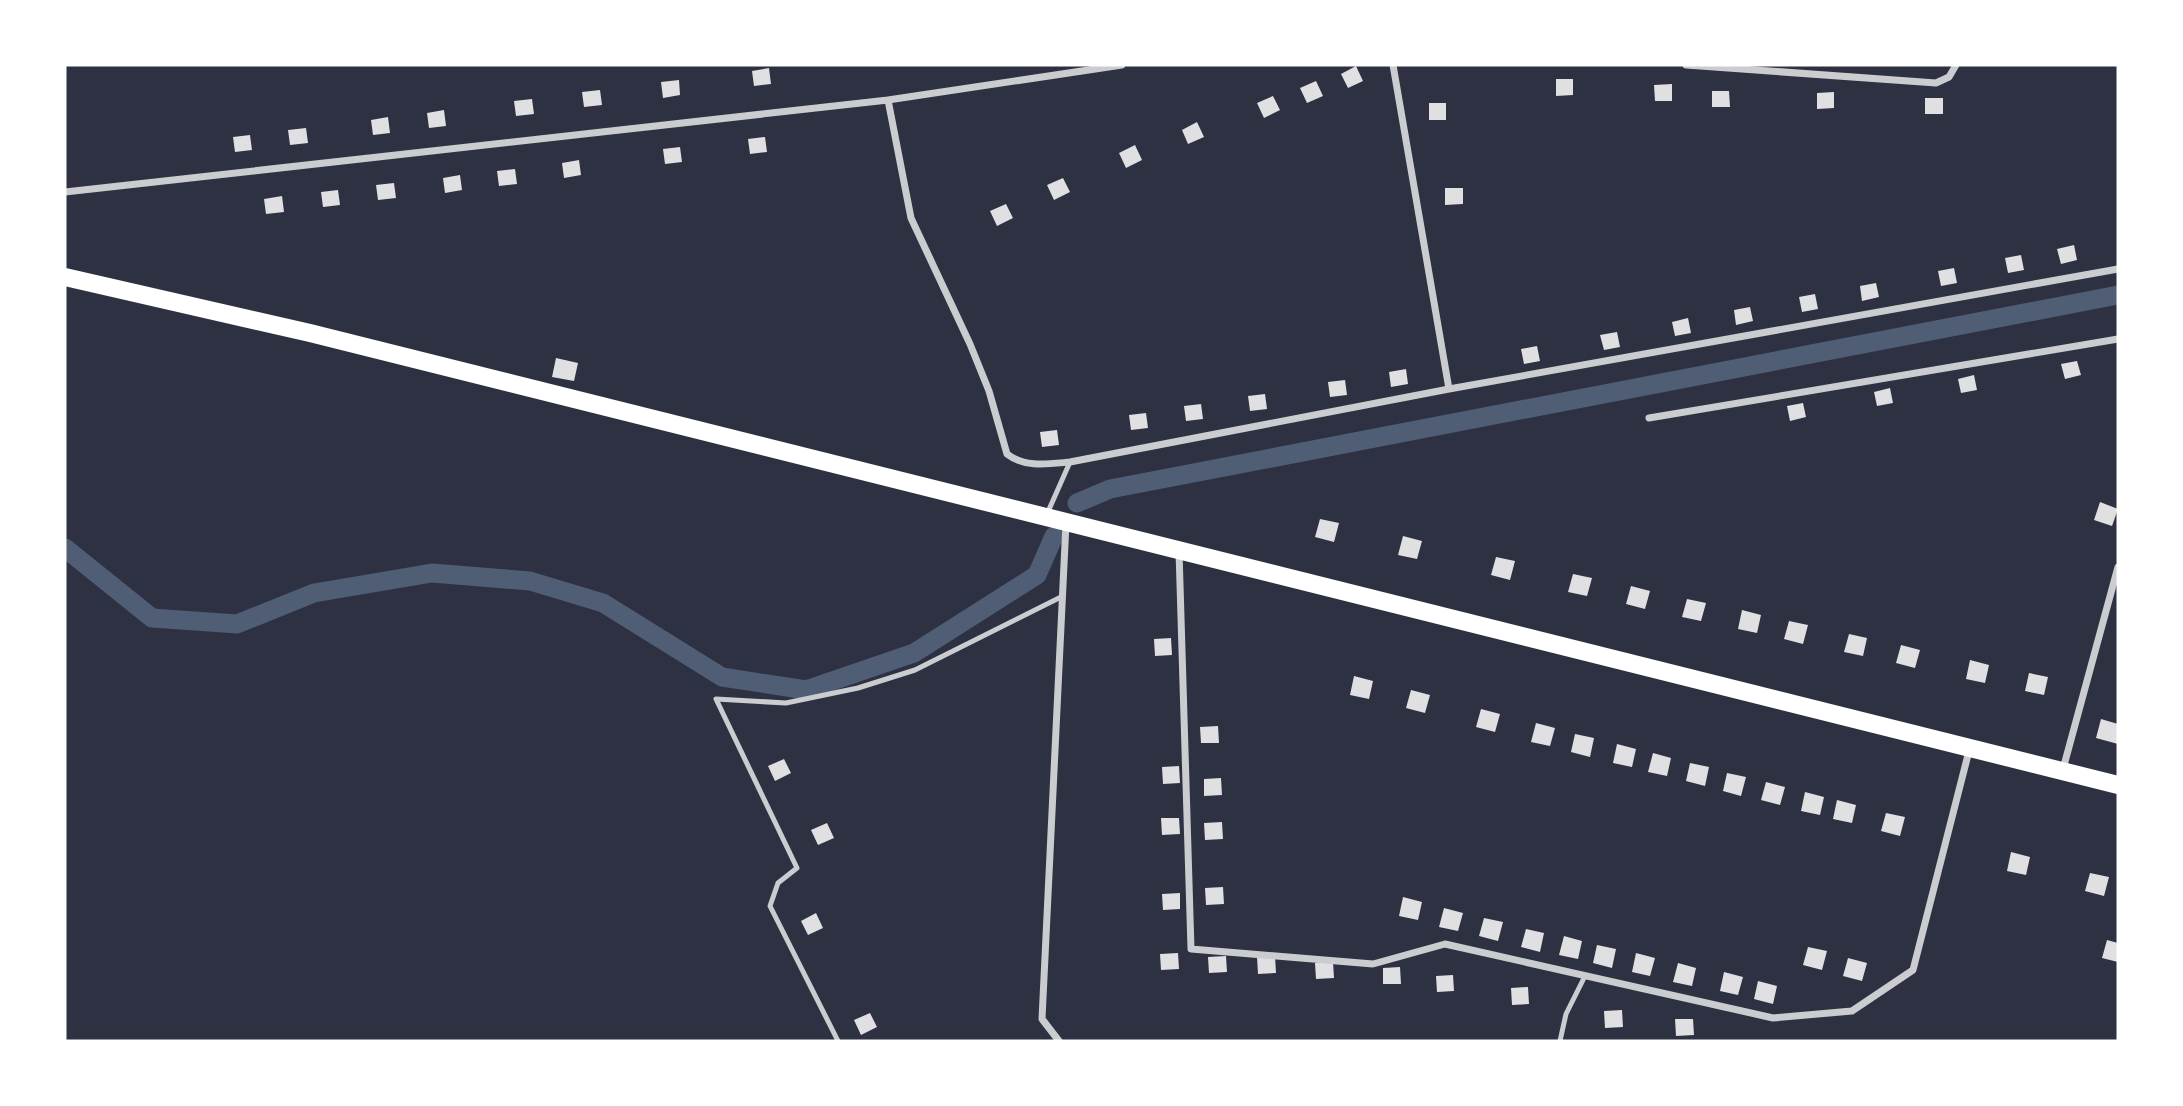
<svg xmlns="http://www.w3.org/2000/svg" width="2183" height="1106" viewBox="0 0 2183 1106" font-family="Manrope,sans-serif">
  <rect width="100%" height="100%" fill="#2d3142"/>
  <g fill="none" stroke-linecap="round" stroke-linejoin="round">
    <path stroke="#4f5d75" stroke-width="19" d="M 1077,503 L 1110,489 L 2118,295
      M 65,548 L 152,618 L 237,624 L 314,593 L 432,573 L 530,581 L 603,603 L 722,677 L 806,690 L 914,653 L 1037,575 L 1054,536"/>
  </g>
  <path fill="#e0e0e3" d="M 1356,66 L 1363,81 L 1348,88 L 1341,74 Z
    M 769,68 L 771,84 L 754,86 L 752,71 Z
    M 1556,79 L 1573,79 L 1573,95 L 1556,96 Z
    M 679,80 L 680,95 L 663,98 L 661,82 Z
    M 1316,81 L 1323,96 L 1307,103 L 1300,88 Z
    M 1672,84 L 1672,101 L 1655,101 L 1654,85 Z
    M 600,90 L 602,105 L 584,107 L 582,92 Z
    M 1712,91 L 1729,91 L 1730,107 L 1712,107 Z
    M 1834,92 L 1834,108 L 1817,109 L 1817,93 Z
    M 1273,96 L 1280,110 L 1264,118 L 1257,103 Z
    M 1925,98 L 1943,98 L 1943,114 L 1925,114 Z
    M 532,99 L 534,114 L 516,116 L 514,101 Z
    M 1429,103 L 1446,103 L 1446,120 L 1429,120 Z
    M 444,110 L 446,126 L 429,128 L 427,113 Z
    M 388,117 L 390,133 L 373,135 L 371,120 Z
    M 1197,122 L 1204,137 L 1188,144 L 1182,130 Z
    M 306,128 L 308,143 L 290,145 L 288,130 Z
    M 250,135 L 252,150 L 235,152 L 233,137 Z
    M 765,137 L 767,152 L 750,154 L 748,139 Z
    M 1135,145 L 1142,160 L 1126,168 L 1119,153 Z
    M 680,147 L 682,162 L 665,164 L 663,149 Z
    M 579,160 L 581,175 L 564,178 L 562,163 Z
    M 515,169 L 517,184 L 499,186 L 497,171 Z
    M 460,175 L 462,190 L 445,193 L 443,178 Z
    M 1063,178 L 1070,192 L 1054,200 L 1047,185 Z
    M 394,183 L 396,198 L 378,200 L 376,185 Z
    M 1445,188 L 1463,188 L 1463,204 L 1445,205 Z
    M 338,190 L 340,205 L 323,207 L 321,192 Z
    M 282,196 L 284,212 L 266,214 L 264,199 Z
    M 1006,204 L 1013,218 L 997,226 L 990,211 Z
    M 2074,245 L 2077,260 L 2061,264 L 2057,249 Z
    M 2021,255 L 2024,270 L 2008,273 L 2005,258 Z
    M 1954,268 L 1957,283 L 1941,286 L 1938,271 Z
    M 1876,283 L 1879,297 L 1862,301 L 1860,286 Z
    M 1815,294 L 1818,309 L 1802,312 L 1799,297 Z
    M 1750,307 L 1753,321 L 1736,325 L 1734,310 Z
    M 1688,318 L 1691,333 L 1675,336 L 1672,322 Z
    M 1617,332 L 1620,347 L 1604,350 L 1600,335 Z
    M 1537,346 L 1540,361 L 1524,364 L 1521,349 Z
    M 556,358 L 578,363 L 574,381 L 552,377 Z
    M 2077,361 L 2081,375 L 2065,379 L 2061,364 Z
    M 1406,369 L 1408,384 L 1391,387 L 1389,372 Z
    M 1974,375 L 1977,390 L 1961,393 L 1958,379 Z
    M 1345,380 L 1347,395 L 1330,397 L 1328,382 Z
    M 1890,388 L 1893,403 L 1877,406 L 1874,392 Z
    M 1265,394 L 1267,409 L 1250,411 L 1248,396 Z
    M 1803,403 L 1806,417 L 1790,421 L 1787,406 Z
    M 1201,404 L 1203,419 L 1186,421 L 1184,406 Z
    M 1146,413 L 1148,428 L 1131,430 L 1129,415 Z
    M 1057,430 L 1059,445 L 1042,447 L 1040,432 Z
    M 2100,502 L 2118,509 L 2112,526 L 2094,520 Z
    M 1320,519 L 1339,523 L 1334,542 L 1315,537 Z
    M 1403,536 L 1422,541 L 1417,559 L 1398,555 Z
    M 1496,557 L 1515,561 L 1510,580 L 1491,575 Z
    M 1573,574 L 1592,578 L 1587,596 L 1568,592 Z
    M 1631,586 L 1650,591 L 1645,609 L 1626,604 Z
    M 1687,599 L 1706,603 L 1701,621 L 1682,617 Z
    M 1742,610 L 1761,615 L 1757,633 L 1738,629 Z
    M 1789,621 L 1808,625 L 1803,644 L 1784,639 Z
    M 1849,634 L 1867,638 L 1863,656 L 1844,652 Z
    M 1171,638 L 1172,655 L 1155,656 L 1154,639 Z
    M 1901,645 L 1920,650 L 1915,668 L 1896,663 Z
    M 1970,660 L 1989,665 L 1985,683 L 1966,679 Z
    M 2029,673 L 2048,677 L 2044,695 L 2025,691 Z
    M 1354,676 L 1373,681 L 1369,699 L 1350,695 Z
    M 1411,690 L 1430,695 L 1425,713 L 1406,708 Z
    M 1481,709 L 1500,714 L 1495,732 L 1476,727 Z
    M 2101,719 L 2118,724 L 2118,744 L 2096,738 Z
    M 1536,723 L 1555,728 L 1550,746 L 1531,742 Z
    M 1218,726 L 1219,743 L 1201,743 L 1200,727 Z
    M 1575,734 L 1594,738 L 1590,757 L 1571,752 Z
    M 1617,744 L 1636,749 L 1632,767 L 1613,763 Z
    M 1653,753 L 1671,758 L 1667,776 L 1648,772 Z
    M 784,759 L 791,773 L 775,781 L 768,766 Z
    M 1690,763 L 1709,767 L 1705,786 L 1686,781 Z
    M 1179,766 L 1180,783 L 1163,784 L 1162,767 Z
    M 1727,773 L 1746,777 L 1741,796 L 1723,791 Z
    M 1221,778 L 1222,795 L 1204,796 L 1204,779 Z
    M 1766,782 L 1785,787 L 1780,805 L 1761,800 Z
    M 1805,792 L 1824,797 L 1820,815 L 1801,811 Z
    M 1837,800 L 1856,805 L 1852,823 L 1833,819 Z
    M 1886,813 L 1905,817 L 1900,836 L 1881,831 Z
    M 1161,818 L 1179,818 L 1180,834 L 1162,835 Z
    M 1222,822 L 1223,839 L 1205,840 L 1204,823 Z
    M 827,823 L 834,838 L 818,845 L 811,830 Z
    M 2011,852 L 2030,857 L 2026,875 L 2007,871 Z
    M 2090,873 L 2109,877 L 2104,896 L 2085,891 Z
    M 1223,887 L 1224,904 L 1206,905 L 1205,888 Z
    M 1180,893 L 1180,909 L 1163,910 L 1162,894 Z
    M 1403,897 L 1422,902 L 1418,920 L 1399,916 Z
    M 1444,908 L 1463,913 L 1458,931 L 1439,927 Z
    M 816,913 L 823,928 L 808,935 L 801,921 Z
    M 1484,918 L 1503,922 L 1498,941 L 1479,936 Z
    M 1526,929 L 1544,933 L 1540,952 L 1521,947 Z
    M 1564,936 L 1582,941 L 1578,959 L 1559,955 Z
    M 2107,940 L 2118,943 L 2118,962 L 2102,958 Z
    M 1597,945 L 1616,949 L 1612,968 L 1593,963 Z
    M 1808,947 L 1827,951 L 1822,970 L 1803,965 Z
    M 1178,953 L 1179,969 L 1161,970 L 1160,954 Z
    M 1636,953 L 1655,958 L 1650,976 L 1632,972 Z
    M 1226,956 L 1227,972 L 1209,973 L 1208,957 Z
    M 1275,956 L 1276,973 L 1258,974 L 1257,957 Z
    M 1848,958 L 1867,963 L 1862,981 L 1843,976 Z
    M 1333,962 L 1334,978 L 1316,979 L 1315,963 Z
    M 1678,963 L 1696,968 L 1692,986 L 1673,982 Z
    M 1400,967 L 1401,984 L 1383,984 L 1383,968 Z
    M 1724,972 L 1743,977 L 1738,995 L 1720,991 Z
    M 1453,975 L 1454,991 L 1437,992 L 1436,976 Z
    M 1758,981 L 1777,986 L 1773,1004 L 1754,999 Z
    M 1528,987 L 1529,1004 L 1512,1005 L 1511,988 Z
    M 1622,1010 L 1623,1027 L 1605,1028 L 1604,1011 Z
    M 870,1013 L 877,1027 L 861,1035 L 854,1020 Z
    M 1675,1019 L 1693,1019 L 1694,1035 L 1676,1036 Z"/>
  <g fill="none" stroke-linecap="round" stroke-linejoin="round">
    <path stroke="#caccd0" stroke-width="5" d="M 1047,514 L 1070,462
      M 838,1041 L 770,906 L 778,883 L 797,868 L 716,699 L 786,703 L 858,688 L 915,670 L 1063,596
      M 1560,1041 L 1566,1014 L 1585,976"/>
    <path stroke="#caccd0" stroke-width="7" d="M 1393,65 L 1449,389
      M 1686,65 L 1936,83 L 1949,77 L 1956,65
      M 888,100 L 911,218 L 970,344 L 989,391 L 1007,454 C 1025,468 1048,464 1070,462 L 1449,389 L 2118,269
      M 65,192 L 888,100 L 1122,65
      M 1649,418 L 2118,339
      M 1179,551 L 1191,949 L 1373,964 L 1445,944 L 1773,1018 L 1852,1011 L 1913,970 L 1970,747
      M 2063,769 L 2118,567
      M 1059,1041 L 1042,1019 L 1066,523"/>
    <path stroke="#fff" stroke-width="18" d="M 65,277 L 310,333 L 2118,785"/>
  </g>
  <rect width="2183" height="1106" fill="none" stroke="#ffffff" stroke-width="133"/>
</svg>
